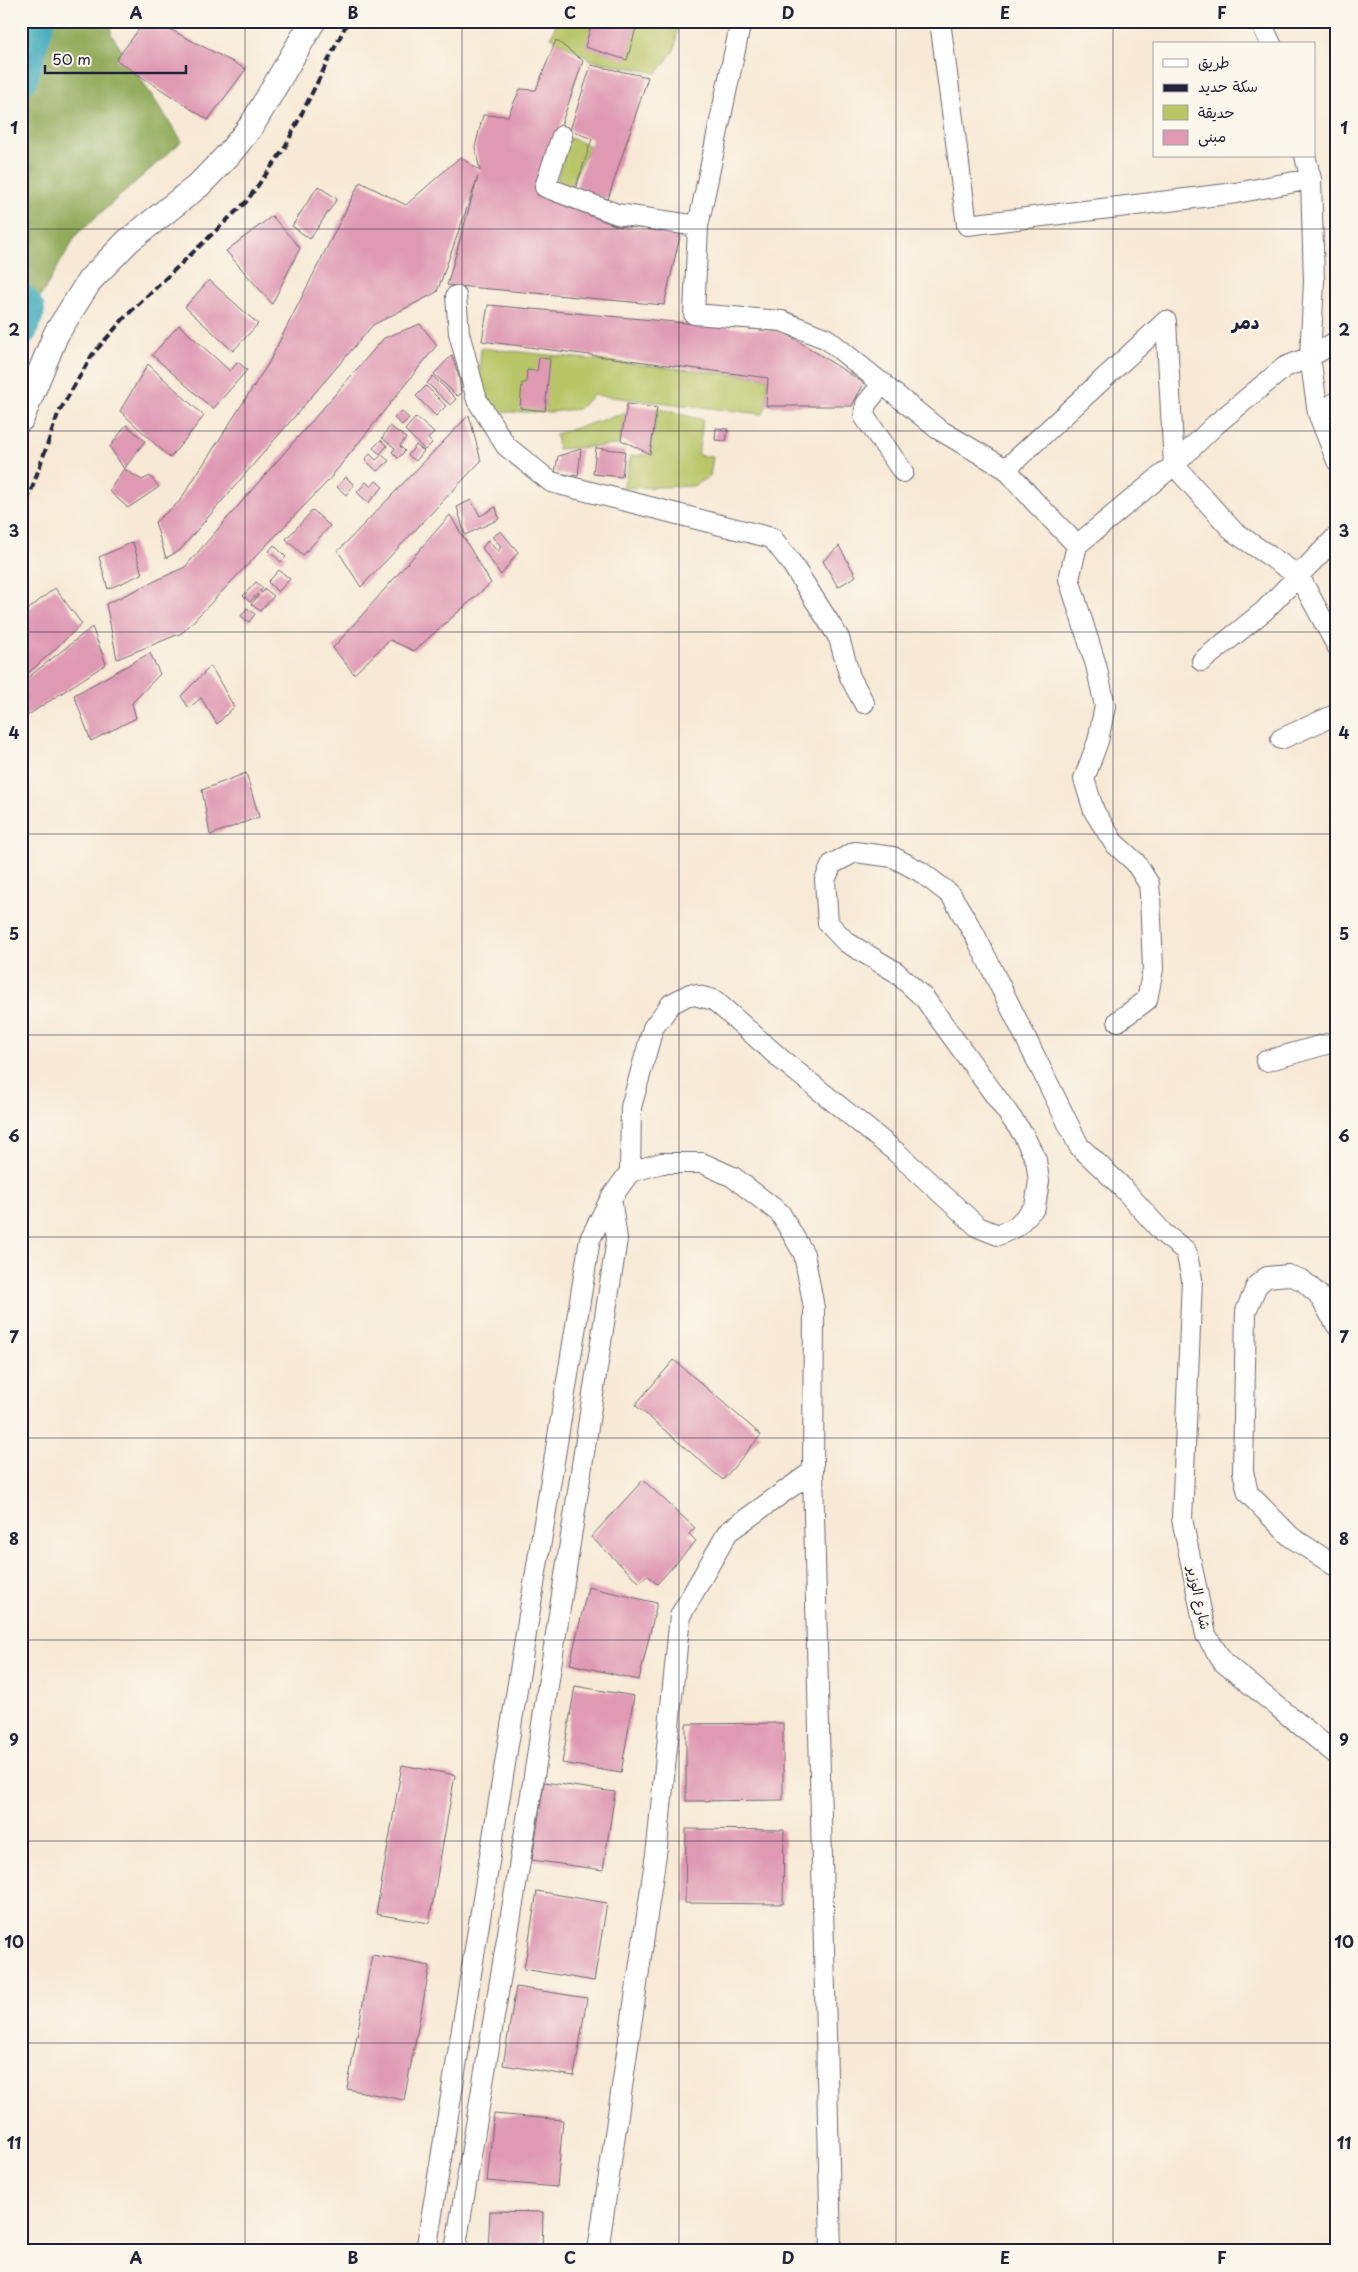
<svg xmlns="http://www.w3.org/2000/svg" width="1358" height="2272" viewBox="0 0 1358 2272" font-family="'Playpen Sans','Playpen Sans Arabic',sans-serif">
  <rect width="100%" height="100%" fill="#fbf7ec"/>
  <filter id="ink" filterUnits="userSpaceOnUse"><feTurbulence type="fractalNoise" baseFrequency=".02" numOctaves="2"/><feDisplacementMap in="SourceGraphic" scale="10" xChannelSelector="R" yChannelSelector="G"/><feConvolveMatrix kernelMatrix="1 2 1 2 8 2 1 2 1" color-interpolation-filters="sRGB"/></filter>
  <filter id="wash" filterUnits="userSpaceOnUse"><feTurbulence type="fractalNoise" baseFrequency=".0096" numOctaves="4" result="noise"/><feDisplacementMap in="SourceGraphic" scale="20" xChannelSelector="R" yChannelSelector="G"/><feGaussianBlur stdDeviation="1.12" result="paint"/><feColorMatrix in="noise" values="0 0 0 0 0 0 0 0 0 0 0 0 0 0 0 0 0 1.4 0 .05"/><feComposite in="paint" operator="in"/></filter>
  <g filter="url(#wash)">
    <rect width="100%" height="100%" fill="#f7e9d5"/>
    <path fill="#b8c668" stroke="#6d7452" d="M 557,21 L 678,21 L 675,49 L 657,73 L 591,60 L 551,37 Z
      M 570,138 L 590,146 L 569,188 L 557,179 Z
      M 481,348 L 768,378 L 766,406 L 763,414 L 594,395 L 578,409 L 551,412 L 493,412 L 479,378 Z
      M 657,408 L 703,420 L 698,455 L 713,457 L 710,476 L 693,486 L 623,488 L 631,456 L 650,454 Z
      M 626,413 L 618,445 L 558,449 L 556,434 Z"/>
    <path fill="#92ab5c" stroke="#5a664c" d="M 21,21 L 111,21 L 111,34 L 182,141 L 77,234 L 21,330 Z"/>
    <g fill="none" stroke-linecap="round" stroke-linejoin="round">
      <path stroke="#3ca9bb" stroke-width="34" d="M 21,78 L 38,21
        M 21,300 L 28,310 L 21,329"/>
    </g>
    <g id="blocks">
      <path fill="#df99b3" d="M 145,21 L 154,21 L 246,69 L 208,120 L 116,60 Z
        M 592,21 L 638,21 L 627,60 L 585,47 Z
        M 556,40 L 583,61 L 537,195 L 617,226 L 681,232 L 664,305 L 447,285 L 478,177 L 437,292 L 373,325 L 180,550 L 166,558 L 155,522 L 179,502 L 268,364 L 360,182 L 406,205 L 460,157 L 480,171 L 475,147 L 483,115 L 508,116 L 520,89 L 536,90 Z
        M 591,65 L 648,77 L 608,199 L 575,190 L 592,139 L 570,130 Z
        M 318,186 L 337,199 L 310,239 L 292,226 Z
        M 272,216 L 300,248 L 272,304 L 226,251 Z
        M 209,280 L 258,324 L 233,351 L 185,307 Z
        M 488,305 L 784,332 L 864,383 L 852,406 L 766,406 L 768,378 L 482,341 Z
        M 420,324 L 437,345 L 328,481 L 182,633 L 117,659 L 106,604 L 185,567 L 384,338 Z
        M 179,325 L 230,371 L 238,362 L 247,370 L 213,409 L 152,355 Z
        M 452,355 L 459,377 L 461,394 L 457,396 L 434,374 Z
        M 539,358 L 550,359 L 545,411 L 520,408 L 522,383 L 526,383 L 527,370 L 537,371 Z
        M 148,364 L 204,416 L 170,458 L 120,411 Z
        M 433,376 L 456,399 L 450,405 L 427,383 Z
        M 426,386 L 446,406 L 436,416 L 416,396 Z
        M 627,404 L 657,408 L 650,454 L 621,440 Z
        M 401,411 L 409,418 L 402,425 L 394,418 Z
        M 469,415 L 481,461 L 361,587 L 338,551 Z
        M 416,417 L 434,433 L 428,439 L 432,443 L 425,450 L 405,430 Z
        M 126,425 L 145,441 L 124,469 L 142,480 L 150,476 L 159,487 L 128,508 L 109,491 L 124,469 L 110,447 Z
        M 390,426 L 406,438 L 400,446 L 405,451 L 398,458 L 392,452 L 395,448 L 382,438 Z
        M 716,428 L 728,429 L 726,441 L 715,440 Z
        M 381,440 L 387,446 L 380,454 L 373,448 Z
        M 416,445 L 424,451 L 416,461 L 408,455 Z
        M 596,448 L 625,451 L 622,477 L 593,474 Z
        M 581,449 L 578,476 L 555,473 L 558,456 Z
        M 370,454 L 376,460 L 382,455 L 389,461 L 377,471 L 365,460 Z
        M 346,477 L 354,485 L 346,495 L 337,487 Z
        M 376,481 L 383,487 L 368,503 L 357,492 L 366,482 L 371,487 Z
        M 471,500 L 480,516 L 496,507 L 499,519 L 465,535 L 457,507 Z
        M 313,510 L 330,526 L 303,555 L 286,539 Z
        M 450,515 L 491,583 L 414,651 L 390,640 L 354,674 L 333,648 Z
        M 501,531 L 518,552 L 501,575 L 482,548 L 488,540 L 498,552 L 501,546 L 492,537 Z
        M 133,542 L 142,574 L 108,589 L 99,557 Z
        M 274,545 L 286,557 L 281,562 L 269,551 Z
        M 839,546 L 856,576 L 838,587 L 823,561 Z
        M 279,570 L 290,579 L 278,592 L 268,582 Z
        M 256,582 L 263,588 L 260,591 L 262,593 L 265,589 L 274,596 L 260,611 L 251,604 L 258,596 L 257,594 L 250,602 L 243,596 Z
        M 55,588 L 82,624 L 21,680 L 21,615 Z
        M 247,608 L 255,614 L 249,622 L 241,616 Z
        M 92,627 L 106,664 L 22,719 L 21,683 Z
        M 150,653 L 160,674 L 132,703 L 136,718 L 91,741 L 74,695 Z
        M 211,666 L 234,707 L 217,724 L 201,698 L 189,708 L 181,696 Z
        M 246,773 L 259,817 L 210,835 L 202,790 Z
        M 674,1360 L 761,1435 L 723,1480 L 635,1405 Z
        M 643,1480 L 695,1528 L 689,1534 L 696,1541 L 657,1584 L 647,1575 L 640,1583 L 591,1537 Z
        M 588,1587 L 657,1603 L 639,1680 L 570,1664 Z
        M 575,1686 L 634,1696 L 621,1773 L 562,1763 Z
        M 783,1723 L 783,1800 L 686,1801 L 686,1724 Z
        M 402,1765 L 455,1775 L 429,1923 L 376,1914 Z
        M 544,1782 L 615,1792 L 603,1870 L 532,1860 Z
        M 686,1829 L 784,1830 L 783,1904 L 685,1903 Z
        M 537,1891 L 607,1903 L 594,1981 L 524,1969 Z
        M 372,1955 L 430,1966 L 404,2100 L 347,2089 Z
        M 516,1987 L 587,1998 L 574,2076 L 503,2065 Z
        M 494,2114 L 563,2120 L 557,2187 L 487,2181 Z
        M 490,2211 L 543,2212 L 542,2251 L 488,2251 Z"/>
    </g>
  </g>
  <g filter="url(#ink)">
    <use href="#blocks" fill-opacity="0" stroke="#6d6871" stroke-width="1"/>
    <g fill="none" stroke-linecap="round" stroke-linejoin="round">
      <defs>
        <path id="minor" d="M 741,21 L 698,226 L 694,314 L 782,321 L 827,339 L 938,429 L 1006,469 L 1034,501 L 1077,545 L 1069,579 L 1096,665 L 1105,706 L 1098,741 L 1084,779 L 1094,811 L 1114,843 L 1135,862 L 1149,884 L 1150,895 L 1153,969 L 1147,1000 L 1118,1021
          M 940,21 L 967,225 L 1236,193 L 1311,179
          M 1260,21 L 1271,44
          M 562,136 L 545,187 L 617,214 L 698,226
          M 1305,156 L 1311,179 L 1314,282 L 1310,357 L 1318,413 L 1337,461
          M 456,296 L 459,333 L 477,400 L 506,446 L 551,482 L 772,538 L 790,561 L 839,638 L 850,677 L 864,703
          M 883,383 L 866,404 L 864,416 L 903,472
          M 1318,413 L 1337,402
          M 1006,469 L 1166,321 L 1174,465 L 1234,532 L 1299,576 L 1337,646
          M 1077,545 L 1174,465 L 1215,425 L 1285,367 L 1310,357 L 1337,341
          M 1202,661 L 1264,611 L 1337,536
          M 1281,739 L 1337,714
          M 1266,1061 L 1337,1041
          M 630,1172 L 662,1163 L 702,1163 L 733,1177 L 780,1213 L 804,1254 L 814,1308 L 813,1471 L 831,2251
          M 1337,1326 L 1318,1294 L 1302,1280 L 1288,1275 L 1267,1277 L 1257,1285 L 1246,1311 L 1243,1471 L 1248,1493 L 1291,1537 L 1337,1567
          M 426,2251 L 590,1239 L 611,1198 L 630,1172 L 631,1107 L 653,1028 L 671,1004 L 690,994 L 714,1000 L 782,1060 L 896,1152 L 978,1227 L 998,1235 L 1016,1227 L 1035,1207 L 1039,1181 L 1036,1160 L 1023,1134 L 925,999 L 896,972 L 846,942 L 828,923 L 825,880 L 832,864 L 855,852 L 893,857 L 921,872 L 951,895 L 975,935 L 1079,1146 L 1121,1186 L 1164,1234 L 1186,1251 L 1192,1279 L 1182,1519 L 1206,1635 L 1223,1662 L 1337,1755
          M 455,2251 L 532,1789 L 617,1239 L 611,1198
          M 598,2251 L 657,1847 L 680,1616 L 728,1532 L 813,1471"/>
        <path id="major" d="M 21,419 L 56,334 L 90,280 L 128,241 L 198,186 L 229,154 L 252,125 L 313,21"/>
      </defs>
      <use href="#minor" stroke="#6d6871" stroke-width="22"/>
      <use href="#major" stroke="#6d6871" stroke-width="27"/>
      <use href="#minor" stroke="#fff" stroke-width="20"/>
      <use href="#major" stroke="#fff" stroke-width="25"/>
      <path stroke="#22223b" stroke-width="4" stroke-dasharray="8 4" stroke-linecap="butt" d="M 21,512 L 30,494 L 58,414 L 92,355 L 126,316 L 246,202 L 284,149 L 348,21"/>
    </g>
  </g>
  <path fill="none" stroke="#22223b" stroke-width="1" stroke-opacity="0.55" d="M 245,21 L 245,2251M 462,21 L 462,2251M 679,21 L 679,2251M 896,21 L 896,2251M 1113,21 L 1113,2251M 21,229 L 1337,229M 21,431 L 1337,431M 21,632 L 1337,632M 21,834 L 1337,834M 21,1035 L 1337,1035M 21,1237 L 1337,1237M 21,1438 L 1337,1438M 21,1640 L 1337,1640M 21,1841 L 1337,1841M 21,2043 L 1337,2043"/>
  <g text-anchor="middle" stroke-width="5" stroke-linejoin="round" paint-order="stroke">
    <g font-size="14" fill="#22223b" stroke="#fbf7ec">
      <text transform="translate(1199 1598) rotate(78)" y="5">شارع الوزير</text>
    </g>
    <g font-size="19" font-weight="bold" fill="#22223b" stroke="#fbf7ec">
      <text x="1246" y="329">دمر</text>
    </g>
  </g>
  <rect width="1358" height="2272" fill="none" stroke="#fbf7ec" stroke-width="55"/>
  <rect x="1153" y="42" width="162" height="115" fill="#fbf7ec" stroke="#a4a2a5"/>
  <rect x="1163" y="59" width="25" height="8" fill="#ffffff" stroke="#a4a2a5"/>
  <text x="1198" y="68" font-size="15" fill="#22223b">طريق</text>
  <rect x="1163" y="84" width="25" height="8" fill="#22223b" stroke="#a4a2a5"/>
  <text x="1198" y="92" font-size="15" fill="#22223b">سكة حديد</text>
  <rect x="1163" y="105" width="25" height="15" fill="#b8c668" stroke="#a4a2a5"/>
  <text x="1198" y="118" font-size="15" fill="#22223b">حديقة</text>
  <rect x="1163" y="130" width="25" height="15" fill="#df99b3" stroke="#a4a2a5"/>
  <text x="1198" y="142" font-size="15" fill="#22223b">مبنى</text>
  <path d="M45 65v8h141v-8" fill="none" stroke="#22223b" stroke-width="2.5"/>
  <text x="52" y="65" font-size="15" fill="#22223b" stroke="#fbf7ec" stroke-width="4" paint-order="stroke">50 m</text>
  <rect x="28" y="28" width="1302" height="2216" fill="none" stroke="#22223b" stroke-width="2"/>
  <g font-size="16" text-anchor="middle" font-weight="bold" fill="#22223b">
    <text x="136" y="19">A</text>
    <text x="353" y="19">B</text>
    <text x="570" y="19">C</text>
    <text x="788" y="19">D</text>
    <text x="1005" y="19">E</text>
    <text x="1222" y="19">F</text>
    <text x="14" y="134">1</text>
    <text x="1344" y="134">1</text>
    <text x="14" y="336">2</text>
    <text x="1344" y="336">2</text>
    <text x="14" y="537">3</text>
    <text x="1344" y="537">3</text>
    <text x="14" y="739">4</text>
    <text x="1344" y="739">4</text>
    <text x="14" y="940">5</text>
    <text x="1344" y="940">5</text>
    <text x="14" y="1142">6</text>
    <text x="1344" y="1142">6</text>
    <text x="14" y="1343">7</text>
    <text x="1344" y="1343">7</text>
    <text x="14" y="1545">8</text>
    <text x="1344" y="1545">8</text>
    <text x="14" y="1746">9</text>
    <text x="1344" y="1746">9</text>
    <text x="14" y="1948">10</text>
    <text x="1344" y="1948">10</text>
    <text x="14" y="2149">11</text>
    <text x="1344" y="2149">11</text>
    <text x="136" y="2264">A</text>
    <text x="353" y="2264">B</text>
    <text x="570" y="2264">C</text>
    <text x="788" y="2264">D</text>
    <text x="1005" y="2264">E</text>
    <text x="1222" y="2264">F</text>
  </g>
</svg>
